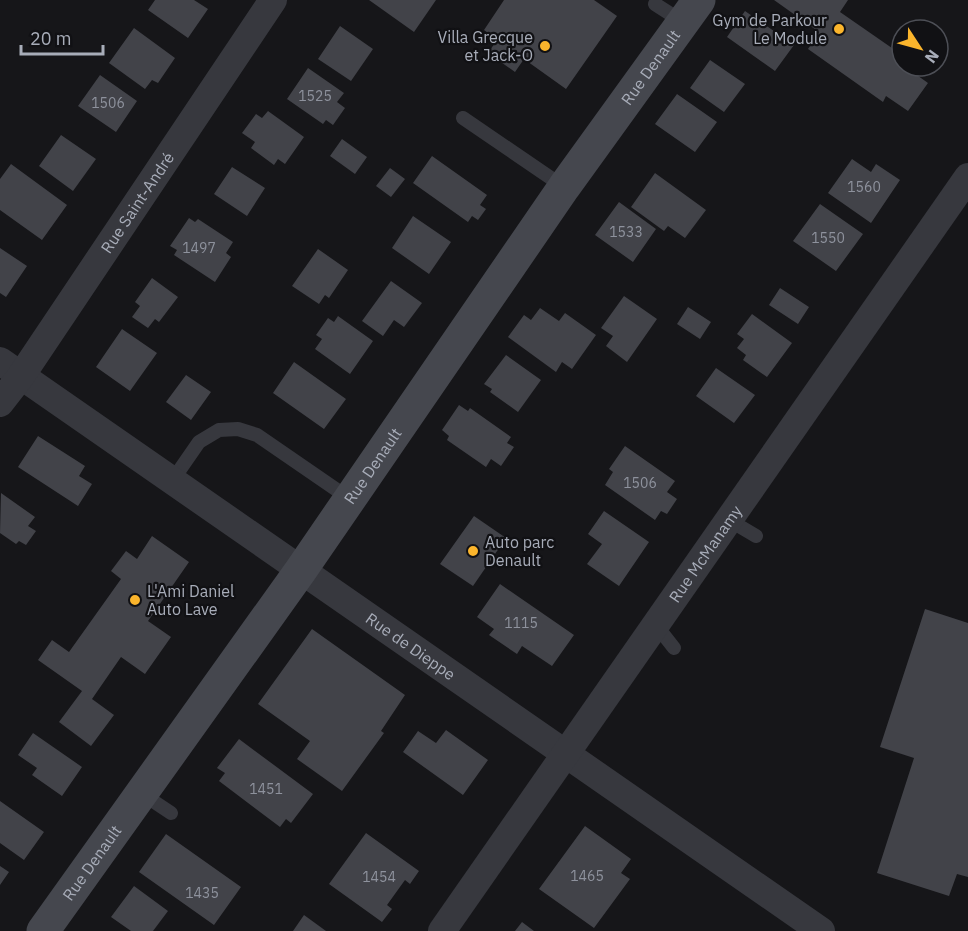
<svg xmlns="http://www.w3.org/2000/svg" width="968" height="931" viewBox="0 0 968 931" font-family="'IBM Plex Sans',sans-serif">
  <rect width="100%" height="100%" fill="#161619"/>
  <path fill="#424349" d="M 155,0 L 194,0 L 208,9 L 188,38 L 148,10 Z
    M 369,0 L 436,0 L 414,32 Z
    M 504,0 L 594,0 L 617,16 L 566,89 L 524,59 L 515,72 L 488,53 L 497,40 L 484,30 Z
    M 774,0 L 848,0 L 840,12 L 902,55 L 902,66 L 908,66 L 907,68 L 928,83 L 908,111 L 886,96 L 883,102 L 808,49 L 819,32 Z
    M 745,11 L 794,45 L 775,71 L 727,37 Z
    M 340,26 L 373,49 L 351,81 L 318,59 Z
    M 134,28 L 175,58 L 158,83 L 152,80 L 145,89 L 109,63 Z
    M 710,60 L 745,84 L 724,112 L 690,88 Z
    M 308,68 L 344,93 L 337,102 L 345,108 L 333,125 L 326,120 L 323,124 L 287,99 Z
    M 100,75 L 137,101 L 116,132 L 78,106 Z
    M 677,94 L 717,122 L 695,152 L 655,124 Z
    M 268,111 L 304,137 L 285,164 L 278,159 L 274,165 L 251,148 L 255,142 L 242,133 L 256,114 L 262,118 Z
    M 61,135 L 96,159 L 73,191 L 39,166 Z
    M 342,139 L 367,157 L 355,174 L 330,156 Z
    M 432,156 L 487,195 L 480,205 L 486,209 L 478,220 L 472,216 L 468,222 L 413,183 Z
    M 852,159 L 871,172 L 876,164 L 900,180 L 871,223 L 828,193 Z
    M 11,164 L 67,205 L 42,240 L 0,210 L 0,179 Z
    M 232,167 L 265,188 L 247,216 L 214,194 Z
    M 390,168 L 405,179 L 391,197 L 376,186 Z
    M 655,173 L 706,210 L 685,238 L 668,226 L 664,231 L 631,207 Z
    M 619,202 L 656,229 L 633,262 L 595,235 Z
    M 820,204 L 863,234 L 836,271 L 793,241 Z
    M 413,216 L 451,242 L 429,274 L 392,248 Z
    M 189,218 L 195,222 L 198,219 L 233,242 L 226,253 L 231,257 L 215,282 L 174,255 L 177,250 L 170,246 Z
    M 0,248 L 27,266 L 6,297 L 0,293 Z
    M 318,249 L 348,270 L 329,298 L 325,295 L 319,304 L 292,286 Z
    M 152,278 L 178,297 L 159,322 L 155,319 L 148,328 L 132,317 L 140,306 L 135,302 Z
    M 391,281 L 422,303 L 404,327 L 394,320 L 383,336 L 362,321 Z
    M 780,288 L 809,307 L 798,324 L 769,305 Z
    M 624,296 L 657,319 L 627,362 L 606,346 L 613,336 L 601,328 Z
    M 688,307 L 711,322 L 700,339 L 677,324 Z
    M 540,308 L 559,321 L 565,313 L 596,335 L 572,369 L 562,362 L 556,372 L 508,337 L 524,315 L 531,320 Z
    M 752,314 L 792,343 L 767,377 L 743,360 L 746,355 L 737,348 L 744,339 L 737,334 Z
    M 338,316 L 373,341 L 350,374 L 315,349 L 322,339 L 316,335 L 328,318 L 334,322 Z
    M 122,329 L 157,353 L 130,391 L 96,367 Z
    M 506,355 L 541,380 L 518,412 L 490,392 L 492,389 L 484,384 Z
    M 294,362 L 346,399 L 324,429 L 273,393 Z
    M 716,368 L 755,395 L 734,423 L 696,396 Z
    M 186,375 L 211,392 L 191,420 L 166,402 Z
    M 459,405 L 468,411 L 470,408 L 511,437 L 507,443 L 514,447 L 501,466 L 491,459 L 486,467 L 447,440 L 449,436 L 442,430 Z
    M 38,436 L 85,466 L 79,476 L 92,484 L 78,506 L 18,467 Z
    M 625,446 L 675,481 L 667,492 L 677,499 L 667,514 L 661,511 L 655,520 L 605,485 L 613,472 L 609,469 Z
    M 1,493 L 35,517 L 28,526 L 36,531 L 26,545 L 19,541 L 16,544 L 0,533 Z
    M 604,511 L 649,542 L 619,586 L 587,564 L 602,544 L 588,534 Z
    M 474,516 L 506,538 L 473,586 L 440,564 Z
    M 152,536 L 189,562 L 148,621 L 171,637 L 145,674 L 121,657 L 92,699 L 114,715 L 91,746 L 59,722 L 82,691 L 38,660 L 52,640 L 69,652 L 121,579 L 111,571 L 126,551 L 137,559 Z
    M 500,584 L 574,635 L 552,666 L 522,646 L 517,654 L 489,635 L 494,629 L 477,617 Z
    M 925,609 L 968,623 L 968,877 L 957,874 L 949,896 L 877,873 L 914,758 L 880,747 Z
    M 312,629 L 405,695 L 381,731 L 384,733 L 342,791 L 297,759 L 310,741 L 258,704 Z
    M 446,730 L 488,760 L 463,795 L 403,752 L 418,731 L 436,743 Z
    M 33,733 L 82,767 L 62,796 L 32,775 L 37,768 L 18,755 Z
    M 239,739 L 313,794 L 291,823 L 286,819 L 280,827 L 219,781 L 225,773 L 217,768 Z
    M 0,801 L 44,832 L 24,860 L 0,843 Z
    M 585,826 L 631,859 L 621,873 L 630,879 L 594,928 L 539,889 Z
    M 366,833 L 419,871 L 410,884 L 405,880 L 387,905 L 392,909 L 382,922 L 329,884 Z
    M 166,834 L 241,887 L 214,925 L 139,872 Z
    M 0,866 L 9,872 L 0,885 Z
    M 134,886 L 168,911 L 153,931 L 131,931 L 111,917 Z
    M 304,915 L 326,931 L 293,931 Z
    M 522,922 L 534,931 L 515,931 Z"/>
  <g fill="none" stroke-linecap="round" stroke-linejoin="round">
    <path stroke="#37383e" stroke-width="14" d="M 655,4 L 683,22
      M 463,118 L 564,187
      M 172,481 L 199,442 L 219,430 L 238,429 L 257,435 L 350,499
      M 729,520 L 756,536
      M 656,625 L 674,648
      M 141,793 L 171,813"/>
    <g stroke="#37383e" stroke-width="28">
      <path id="s1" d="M 0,361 L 821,931"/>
      <path id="s2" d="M 0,403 L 21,376 L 273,0"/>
      <path id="s3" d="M 442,931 L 968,177"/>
    </g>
    <path stroke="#45474e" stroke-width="33" id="s4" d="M 43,931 L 301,570 L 564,187 L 699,0"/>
  </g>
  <g fill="#fbb52c" stroke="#111114" stroke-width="2">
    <circle cx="839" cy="29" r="6"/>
    <circle cx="545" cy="46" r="6"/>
    <circle cx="473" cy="551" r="6"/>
    <circle cx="135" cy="600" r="6"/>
  </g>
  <g text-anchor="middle" stroke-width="4.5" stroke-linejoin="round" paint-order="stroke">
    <g font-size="14" fill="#8e929d">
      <text x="315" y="101">1525</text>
      <text x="108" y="108">1506</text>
      <text x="864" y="192">1560</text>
      <text x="626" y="237">1533</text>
      <text x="828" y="243">1550</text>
      <text x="199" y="253">1497</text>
      <text x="640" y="488">1506</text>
      <text x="521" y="628">1115</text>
      <text x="266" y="794">1451</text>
      <text x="587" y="881">1465</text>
      <text x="379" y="882">1454</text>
      <text x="202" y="898">1435</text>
    </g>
    <g font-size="16" fill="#a8adb9" stroke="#111114" text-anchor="end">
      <text x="827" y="26">Gym de Parkour<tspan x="827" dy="18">Le Module</tspan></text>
      <text x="533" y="43">Villa Grecque<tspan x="533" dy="18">et Jack-O</tspan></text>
      <text x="485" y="548" text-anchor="start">Auto parc<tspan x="485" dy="18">Denault</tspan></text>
      <text x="147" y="597" text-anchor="start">L'Ami Daniel<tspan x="147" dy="18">Auto Lave</tspan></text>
    </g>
    <g font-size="16" fill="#a8adb9" stroke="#111114">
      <text dy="6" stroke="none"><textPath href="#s4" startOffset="1056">Rue Denault</textPath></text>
      <text dy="6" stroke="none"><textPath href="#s2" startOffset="243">Rue Saint-André</textPath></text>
      <text dy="6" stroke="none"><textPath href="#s4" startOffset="570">Rue Denault</textPath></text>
      <text dy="6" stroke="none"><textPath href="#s3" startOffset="460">Rue McManamy</textPath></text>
      <text dy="6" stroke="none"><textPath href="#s1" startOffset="500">Rue de Dieppe</textPath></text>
      <text dy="6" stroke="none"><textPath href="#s4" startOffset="84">Rue Denault</textPath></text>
    </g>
  </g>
  <g transform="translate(920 48) rotate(126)"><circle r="28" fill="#111114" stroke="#4d4f56" stroke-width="1.5"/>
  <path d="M0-4.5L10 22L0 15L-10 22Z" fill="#fbb52c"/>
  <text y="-9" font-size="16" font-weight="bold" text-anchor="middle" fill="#a8adb9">N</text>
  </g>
  <path d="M21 45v9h82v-9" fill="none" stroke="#a8adb9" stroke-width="3"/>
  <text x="30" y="45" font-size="18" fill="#a8adb9" stroke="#111114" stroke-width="4.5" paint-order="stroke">20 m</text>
</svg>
